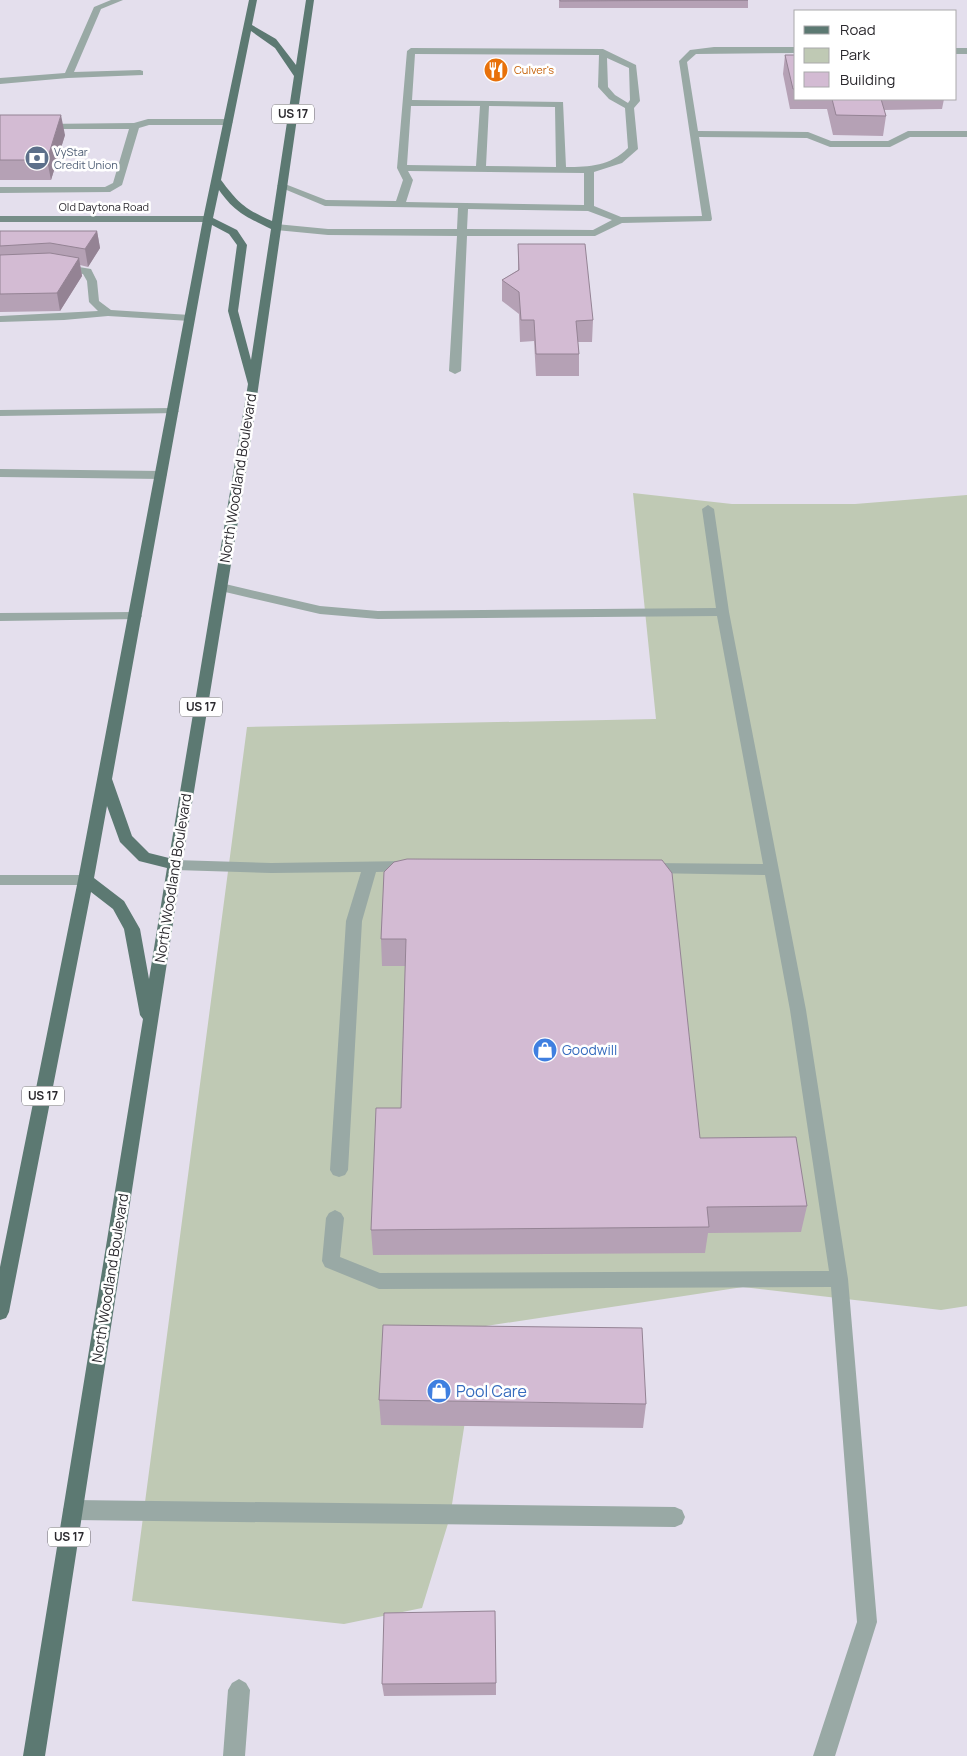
<svg xmlns="http://www.w3.org/2000/svg" width="967" height="1756" viewBox="0 0 967 1756" font-family="Manrope,sans-serif">
  <rect width="100%" height="100%" fill="#e4dfed"/>
  <path fill="#bfc9b4" d="M 633,493 L 732,504 L 855,504 L 967,495 L 967,1306 L 941,1310 L 743,1287 L 486,1326 L 469,1396 L 450,1517 L 422,1608 L 344,1624 L 132,1601 L 247,727 L 656,719 Z"/>
  <g fill="none" stroke-linecap="round" stroke-linejoin="round">
    <path fill="#99a9a5" fill-rule="evenodd" d="M 111,0 L 123,0 L 101,9 L 74,72 L 140,70 L 143,71 L 143,75 L 68,78 L 0,84 L 0,78 L 65,73 L 94,7 Z
      M 714,47 L 796,47 L 796,53 L 696,54 L 687,62 L 698,131 L 808,132 L 831,141 L 888,141 L 908,131 L 967,131 L 967,137 L 910,137 L 890,147 L 830,147 L 807,138 L 699,137 L 712,219 L 711,221 L 622,223 L 595,236 L 467,236 L 461,371 L 455,374 L 449,371 L 457,236 L 328,235 L 276,230 L 271,227 L 276,224 L 328,229 L 457,229 L 458,208 L 325,206 L 277,186 L 279,184 L 285,184 L 326,200 L 396,201 L 403,180 L 397,168 L 407,51 L 411,48 L 603,49 L 636,65 L 640,101 L 634,108 L 638,149 L 622,163 L 594,172 L 594,206 L 621,217 L 702,216 L 679,61 L 690,50 ZM 415,54 L 599,55 L 598,87 L 609,99 L 625,108 L 628,148 C 610,166 590,167 566,167 L 563,102 L 412,100 ZM 607,58 L 629,68 L 630,100 L 628,103 L 615,95 L 608,87 ZM 411,106 L 480,106 L 476,166 L 407,165 ZM 489,106 L 555,107 L 556,167 L 486,166 ZM 408,171 L 584,173 L 584,205 L 406,202 L 413,180 ZM 468,209 L 588,211 L 612,220 L 593,230 L 467,229 Z
      M 956,48 L 967,48 L 967,54 L 956,54 Z
      M 148,119 L 228,119 L 233,122 L 228,125 L 149,125 L 139,128 L 122,185 L 110,192 L 0,193 L 0,187 L 105,187 L 113,183 L 129,129 L 44,129 L 41,128 L 41,124 L 134,123 Z
      M 61,264 L 91,269 L 97,281 L 99,301 L 111,310 L 190,315 L 195,318 L 190,321 L 108,316 L 64,320 L 0,322 L 0,316 L 98,311 L 89,302 L 87,281 L 83,274 L 57,269 L 56,267 L 57,265 Z
      M 173,408 L 179,411 L 177,413 L 0,416 L 0,410 Z
      M 0,469 L 161,471 L 167,475 L 161,479 L 0,477 Z
      M 708,505 L 714,509 L 729,612 L 806,1010 L 848,1279 L 877,1622 L 835,1756 L 813,1756 L 857,1622 L 831,1287 L 379,1289 L 325,1267 L 322,1261 L 326,1218 L 329,1213 L 335,1210 L 341,1213 L 344,1218 L 340,1257 L 380,1273 L 829,1271 L 790,1010 L 765,875 L 648,873 L 643,872 L 641,868 L 643,864 L 648,863 L 763,864 L 717,616 L 378,619 L 320,614 L 221,591 L 215,587 L 221,583 L 320,606 L 378,611 L 716,608 L 702,509 Z
      M 135,612 L 140,613 L 142,616 L 140,619 L 0,621 L 0,613 Z
      M 175,860 L 271,863 L 410,861 L 415,862 L 417,866 L 415,870 L 410,871 L 376,872 L 362,921 L 348,1170 L 345,1175 L 339,1177 L 333,1175 L 330,1170 L 346,921 L 361,872 L 271,873 L 175,870 L 170,869 L 168,865 L 170,861 Z
      M 0,875 L 86,875 L 91,876 L 94,880 L 91,884 L 86,885 L 0,885 Z
      M 73,1500 L 675,1507 L 682,1510 L 685,1517 L 682,1524 L 675,1527 L 73,1520 L 66,1517 L 63,1510 L 66,1503 Z
      M 239,1679 L 246,1683 L 250,1690 L 245,1756 L 223,1756 L 228,1690 L 232,1683 Z"/>
    <path fill="#768d88" fill-rule="evenodd" d="M 0,216 L 208,216 L 213,219 L 208,222 L 0,222 Z"/>
    <path fill="#5c7972" fill-rule="evenodd" d="M 249,0 L 257,0 L 252,25 L 276,39 L 296,65 L 306,0 L 314,0 L 247,466 L 182,865 L 45,1756 L 23,1756 L 143,1019 L 140,1015 L 124,929 L 113,909 L 91,892 L 9,1312 L 6,1318 L 0,1320 L 0,1267 L 78,880 L 203,219 ZM 251,31 L 275,48 L 294,76 L 272,221 C 245,209 239,204 221,180 ZM 219,190 C 235,213 247,217 271,229 L 251,360 L 238,311 L 247,245 L 237,230 L 213,218 ZM 212,225 L 229,234 L 237,245 L 228,311 L 248,384 L 169,858 L 149,853 L 132,836 L 112,779 ZM 107,806 L 120,842 L 139,861 L 167,868 L 149,979 L 140,929 L 124,901 L 94,878 Z"/>
  </g>
  <path fill="#b5a1b5" d="M 559,0 L 748,0 L 748,8 L 559,8 Z
    M 785,55 L 796,55 L 796,99 L 944,99 L 942,109 L 884,110 L 886,116 L 883,136 L 833,135 L 827,109 L 790,109 L 783,74 Z
    M 0,115 L 65,135 L 51,180 L 0,180 Z
    M 0,231 L 97,231 L 100,248 L 88,267 L 80,265 L 82,276 L 60,311 L 0,312 Z
    M 518,244 L 593,320 L 592,342 L 578,342 L 579,354 L 579,376 L 536,376 L 534,341 L 520,342 L 519,314 L 502,301 L 502,280 L 518,270 Z
    M 384,872 L 700,1138 L 807,1206 L 801,1232 L 708,1233 L 705,1253 L 373,1255 L 371,1230 L 401,1108 L 405,966 L 382,966 L 381,939 Z
    M 379,1400 L 646,1404 L 643,1428 L 381,1425 Z
    M 496,1683 L 496,1695 L 384,1696 L 382,1684 Z"/>
  <path fill="#948394" d="M 61,115 L 65,135 L 51,180 L 47,160 Z
    M 97,231 L 100,248 L 88,267 L 85,249 Z
    M 79,258 L 82,276 L 60,311 L 57,293 Z"/>
  <path fill="#d3bbd3" stroke="#948394" d="M 560,0 L 748,0 L 560,1 Z
    M 785,55 L 796,55 L 796,89 L 793,89 Z
    M 832,99 L 881,99 L 886,116 L 836,115 Z
    M 0,115 L 61,115 L 47,160 L 0,160 Z
    M 0,231 L 97,231 L 85,249 L 50,243 L 0,246 Z
    M 518,244 L 585,244 L 593,320 L 576,321 L 579,354 L 536,354 L 534,320 L 521,320 L 519,292 L 502,280 L 519,270 Z
    M 50,253 L 79,258 L 57,293 L 0,294 L 0,255 Z
    M 407,859 L 662,860 L 672,873 L 700,1138 L 796,1137 L 807,1206 L 707,1207 L 709,1227 L 371,1230 L 376,1108 L 401,1108 L 406,939 L 381,939 L 384,872 L 394,862 Z
    M 383,1325 L 642,1328 L 646,1404 L 379,1400 Z
    M 495,1611 L 496,1683 L 382,1684 L 384,1613 Z"/>
  <defs>
    <symbol id="restaurant-disc" viewBox="-11 -11 22 22"><circle r="9.5" fill="#e8710a" stroke="#fff"/><path d="M-5-6h1v4h1v-4h1v4h1v-4h1v5L-1.5 .5V6h-2V.5L-5-1ZM5-6V6H3V1.5H1.5Q1.5-4 5-6Z" fill="#fff"/></symbol>
    <symbol id="bank-disc" viewBox="-11 -11 22 22"><circle r="9.5" fill="#5c6f8a" stroke="#fff"/><path d="M-6-4H6V4H-6ZM0-2.3a2.3 2.3 0 1 0 0 4.6a2.3 2.3 0 1 0 0-4.6Z" fill="#fff"/></symbol>
    <symbol id="shop-disc" viewBox="-11 -11 22 22"><circle r="9.5" fill="#3f7fe0" stroke="#fff"/><path d="M-5-2.5h2.3a2.7 3.5 0 0 1 5.4 0H5L5.5 6h-11ZM-1.5-2.5h3a1.5 2.3 0 0 0-3 0Z" fill="#fff"/></symbol>
  </defs>
  <g fill-rule="evenodd">
    <use href="#restaurant-disc" x="482" y="56" width="28" height="28"/>
    <use href="#bank-disc" x="23" y="144" width="28" height="28"/>
    <use href="#shop-disc" x="531" y="1036" width="28" height="28"/>
    <use href="#shop-disc" x="425" y="1377" width="28" height="28"/>
  </g>
  <g text-anchor="middle" stroke-width="5" stroke-linejoin="round" paint-order="stroke">
    <g font-size="11" fill="#c56008" stroke="#fff" text-anchor="start">
      <text x="514" y="74">Culver's</text>
    </g>
    <g font-size="11" fill="#4e5e75" stroke="#fff" text-anchor="start">
      <text x="54" y="156">VyStar<tspan x="54" dy="13">Credit Union</tspan></text>
    </g>
    <g font-size="11" fill="#2b292e" stroke="#fff">
      <text x="104" y="211">Old Daytona Road</text>
    </g>
    <g fill="#fff" stroke="#6b696d" stroke-width="1">
      <rect x="272" y="104.5" width="42" height="19" rx="4"/>
      <rect x="180" y="697.5" width="42" height="19" rx="4"/>
      <rect x="22" y="1086.5" width="42" height="19" rx="4"/>
      <rect x="48" y="1527.5" width="42" height="19" rx="4"/>
    </g>
    <g font-size="12" font-weight="bold" fill="#2b292e">
      <text x="293" y="118">US 17</text>
      <text x="201" y="711">US 17</text>
      <text x="43" y="1100">US 17</text>
      <text x="69" y="1541">US 17</text>
    </g>
    <g font-size="14" fill="#2b292e" stroke="#fff">
      <text transform="translate(238 478) rotate(-81)" y="5">North Woodland Boulevard</text>
      <text transform="translate(173 878) rotate(-81)" y="5">North Woodland Boulevard</text>
      <text transform="translate(110 1278) rotate(-81)" y="5">North Woodland Boulevard</text>
    </g>
    <g font-size="14" fill="#366cbe" stroke="#fff" text-anchor="start">
      <text x="562" y="1055">Goodwill</text>
    </g>
    <g font-size="16" fill="#366cbe" stroke="#fff" text-anchor="start">
      <text x="456" y="1397">Pool Care</text>
    </g>
  </g>
  <rect x="794" y="10" width="162" height="90" fill="#ffffff" stroke="#aaa9ab"/>
  <rect x="804" y="26" width="25" height="8" fill="#5c7972" stroke="#aaa9ab"/>
  <text x="840" y="35" font-size="15" fill="#2b292e">Road</text>
  <rect x="804" y="48" width="25" height="15" fill="#bfc9b4" stroke="#aaa9ab"/>
  <text x="840" y="60" font-size="15" fill="#2b292e">Park</text>
  <rect x="804" y="72" width="25" height="15" fill="#d3bbd3" stroke="#aaa9ab"/>
  <text x="840" y="85" font-size="15" fill="#2b292e">Building</text>
</svg>
